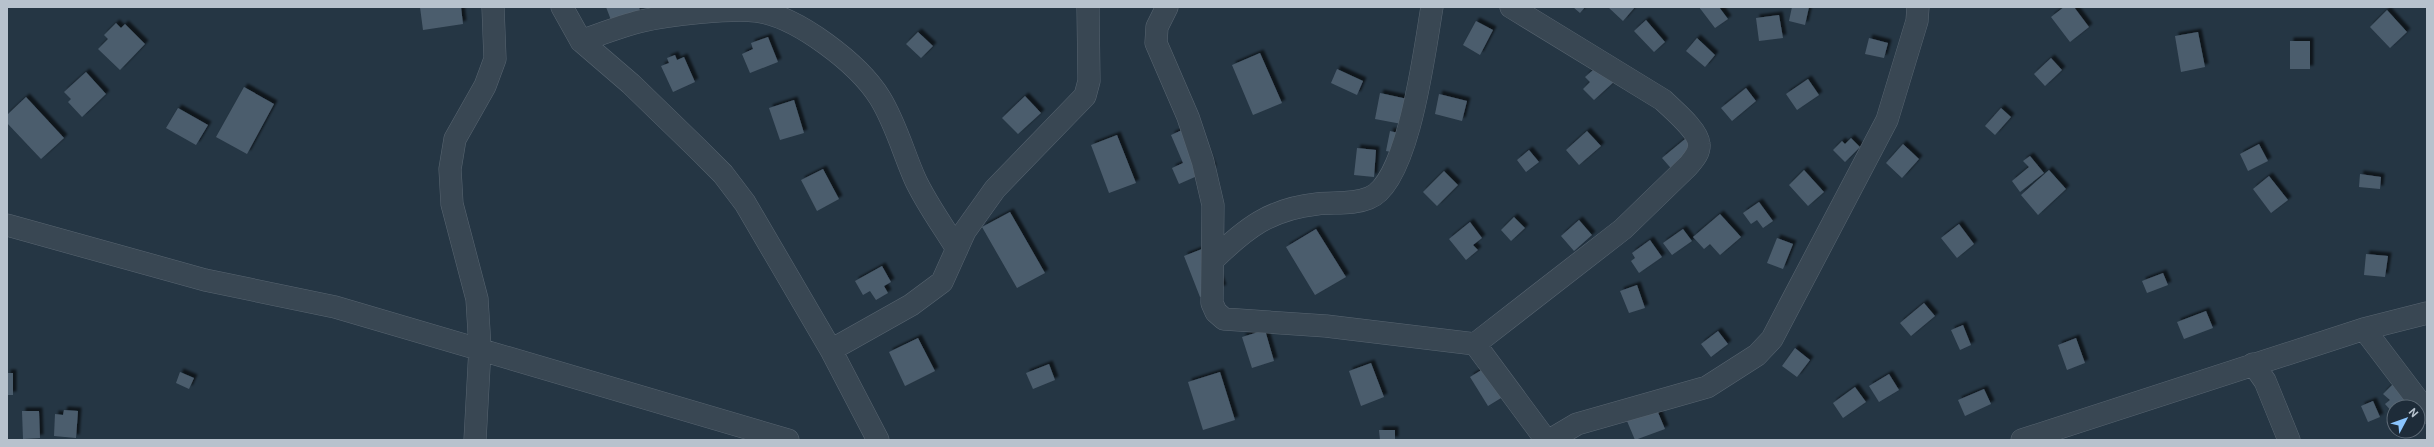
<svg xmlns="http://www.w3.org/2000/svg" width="2434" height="447" viewBox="0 0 2434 447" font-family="Roboto,sans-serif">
  <defs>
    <filter id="shadow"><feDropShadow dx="3.5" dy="-3.5" stdDeviation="1" flood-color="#0009"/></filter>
  </defs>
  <rect width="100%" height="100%" fill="#253644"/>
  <path fill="#4c5d6d" filter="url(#shadow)" d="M 420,7 L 461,7 L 463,24 L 423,30 Z
    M 606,7 L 639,7 L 640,11 L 611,20 Z
    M 1573,7 L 1585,7 L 1580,13 Z
    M 1608,7 L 1635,7 L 1623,21 Z
    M 1699,7 L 1719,7 L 1728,19 L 1715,28 Z
    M 1792,7 L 1809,7 L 1805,25 L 1789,21 Z
    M 2064,7 L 2074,7 L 2089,27 L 2070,42 L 2051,17 Z
    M 2387,10 L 2407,32 L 2390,48 L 2370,27 Z
    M 1779,15 L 1783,38 L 1759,41 L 1756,18 Z
    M 1646,20 L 1665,42 L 1654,52 L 1634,31 Z
    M 1476,21 L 1493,30 L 1480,55 L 1463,45 Z
    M 116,23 L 121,28 L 125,24 L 145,44 L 120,70 L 98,49 L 108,39 L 104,35 Z
    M 918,32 L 933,46 L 921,58 L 906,44 Z
    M 2198,32 L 2205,67 L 2181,72 L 2175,36 Z
    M 768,37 L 778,62 L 750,73 L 742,54 L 753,49 L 751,43 Z
    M 1697,38 L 1715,55 L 1705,67 L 1686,51 Z
    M 1869,38 L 1888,43 L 1884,58 L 1865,54 Z
    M 2290,41 L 2310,41 L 2310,69 L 2290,69 Z
    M 1260,53 L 1282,103 L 1253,115 L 1232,65 Z
    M 675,55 L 677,60 L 684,57 L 695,82 L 673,92 L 661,66 L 669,63 L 667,58 Z
    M 2051,58 L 2062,70 L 2045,86 L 2034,74 Z
    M 1600,64 L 1616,80 L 1594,100 L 1583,89 L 1590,82 L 1585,77 Z
    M 1337,69 L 1363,81 L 1357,95 L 1331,83 Z
    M 86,72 L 106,94 L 82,117 L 68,102 L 71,99 L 64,92 Z
    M 1808,79 L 1819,95 L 1797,110 L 1786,94 Z
    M 244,87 L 274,104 L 247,154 L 216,137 Z
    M 1746,88 L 1756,101 L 1732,121 L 1721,108 Z
    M 1380,93 L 1412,100 L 1407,125 L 1375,119 Z
    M 1439,94 L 1467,101 L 1462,121 L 1435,114 Z
    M 1025,96 L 1041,113 L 1018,134 L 1002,118 Z
    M 26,97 L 64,138 L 41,159 L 7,123 L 7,115 Z
    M 794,100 L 804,133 L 780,140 L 769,108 Z
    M 178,108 L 208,125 L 196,145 L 166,128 Z
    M 2001,108 L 2011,117 L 1995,135 L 1985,126 Z
    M 1193,125 L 1213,169 L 1179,184 L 1172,168 L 1183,163 L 1171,135 Z
    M 1390,131 L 1410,136 L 1406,155 L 1386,151 Z
    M 1587,131 L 1601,146 L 1579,165 L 1566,150 Z
    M 1117,135 L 1136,183 L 1109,193 L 1091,145 Z
    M 1851,138 L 1860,147 L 1845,162 L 1833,150 L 1842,141 L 1845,144 Z
    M 1685,139 L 1699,155 L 1676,174 L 1662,158 Z
    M 1903,144 L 1919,159 L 1902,178 L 1886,163 Z
    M 2259,144 L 2268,161 L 2248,171 L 2240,154 Z
    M 1357,148 L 1376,150 L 1374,177 L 1354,175 Z
    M 1529,150 L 1539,162 L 1526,172 L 1517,160 Z
    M 2030,156 L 2044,173 L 2020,192 L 2012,181 L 2029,167 L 2023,161 Z
    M 823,169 L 839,199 L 817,211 L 801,180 Z
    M 1804,170 L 1824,192 L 1808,206 L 1789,185 Z
    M 2049,170 L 2066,189 L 2038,215 L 2021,195 Z
    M 1444,171 L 1458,185 L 1437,206 L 1423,192 Z
    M 2360,174 L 2381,177 L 2380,189 L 2359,187 Z
    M 2269,176 L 2288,200 L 2271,213 L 2253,189 Z
    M 1759,202 L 1773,221 L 1763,228 L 1757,220 L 1751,224 L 1743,213 Z
    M 1010,212 L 1045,273 L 1017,288 L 982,227 Z
    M 1720,214 L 1741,237 L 1720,255 L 1710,244 L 1704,249 L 1693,237 Z
    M 1514,217 L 1525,228 L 1511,241 L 1501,230 Z
    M 1579,220 L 1592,235 L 1574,251 L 1561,236 Z
    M 1470,222 L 1482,238 L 1473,245 L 1478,250 L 1466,260 L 1449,239 Z
    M 1959,224 L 1974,244 L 1957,258 L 1941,238 Z
    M 1316,229 L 1346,277 L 1315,295 L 1286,247 Z
    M 1683,229 L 1692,241 L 1672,255 L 1663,243 Z
    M 1777,238 L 1793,244 L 1783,269 L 1767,263 Z
    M 1650,240 L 1662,257 L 1639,273 L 1631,261 L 1635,258 L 1632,253 Z
    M 1207,247 L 1223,288 L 1200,297 L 1184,256 Z
    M 2366,254 L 2388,256 L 2385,277 L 2364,275 Z
    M 882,266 L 891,282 L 884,286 L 888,293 L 876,300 L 870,291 L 863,295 L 855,281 Z
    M 2163,273 L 2168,285 L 2147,293 L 2142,281 Z
    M 1637,285 L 1645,308 L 1629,313 L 1620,291 Z
    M 1924,303 L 1935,316 L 1911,336 L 1900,323 Z
    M 2206,311 L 2213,328 L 2184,339 L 2177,322 Z
    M 1963,325 L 1971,345 L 1960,350 L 1951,330 Z
    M 1265,330 L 1274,361 L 1252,368 L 1242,337 Z
    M 1718,331 L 1728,344 L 1711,357 L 1701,344 Z
    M 918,338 L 935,371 L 905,386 L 889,352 Z
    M 2076,338 L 2085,363 L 2067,370 L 2058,345 Z
    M 1795,348 L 1810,360 L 1797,377 L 1782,366 Z
    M 1371,363 L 1384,397 L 1361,406 L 1349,371 Z
    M 1049,364 L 1055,380 L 1033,389 L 1026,373 Z
    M 1488,366 L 1506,395 L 1488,406 L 1470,377 Z
    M 180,372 L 194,378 L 189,389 L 176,383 Z
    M 1220,372 L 1235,420 L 1203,430 L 1188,382 Z
    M 7,373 L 13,373 L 13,395 L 7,395 Z
    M 1889,374 L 1899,390 L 1879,402 L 1869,386 Z
    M 2396,381 L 2411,396 L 2400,407 L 2394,407 L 2394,414 L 2385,404 L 2390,400 L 2383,394 Z
    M 1855,387 L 1866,402 L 1843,418 L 1833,403 Z
    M 1984,389 L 1991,404 L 1965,416 L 1958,400 Z
    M 2373,401 L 2380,417 L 2368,422 L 2361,406 Z
    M 64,410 L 78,411 L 76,438 L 54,436 L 55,414 L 63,415 Z
    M 1657,410 L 1665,429 L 1635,440 L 1627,421 Z
    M 22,411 L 39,411 L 40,438 L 23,439 Z
    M 1379,430 L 1395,430 L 1395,440 L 1380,440 Z"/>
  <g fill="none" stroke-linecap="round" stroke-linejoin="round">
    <defs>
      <path id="minor" d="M 562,7 L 581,41 L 631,84 L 697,148 L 723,174 L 745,203 L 831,350 L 878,440
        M 1167,7 L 1157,27 L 1156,43 L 1188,117 L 1203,162 L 1213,205 L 1212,303 L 1216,312 L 1224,319 L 1326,326 L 1475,344
        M 581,41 C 601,34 621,26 642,21 C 668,15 730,8 756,11 C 797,16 859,64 880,98 C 896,124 903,152 915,179 C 926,203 943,226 957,249
        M 7,225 L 205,280 L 335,307 L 788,440
        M 1213,260 C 1246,228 1270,209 1317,204 C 1335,202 1352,205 1369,198 C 1409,183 1425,47 1432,7
        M 2364,329 L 2427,412
        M 1475,344 L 1623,229 L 1688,166 C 1693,160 1700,153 1699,144 C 1698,130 1673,110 1663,100 L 1511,7
        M 1475,344 L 1546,440
        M 831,350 L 911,305 L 942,282 L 965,231 L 995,189 L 1085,96 L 1089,81 L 1088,7
        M 2253,364 L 2265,381 L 2289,440
        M 475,440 L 480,348 L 477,299 L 452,204 L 450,169 L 455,139 L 485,86 L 495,59 L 493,7
        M 1550,440 L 1577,424 L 1707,387 L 1757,355 L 1772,339 L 1887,120 L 1917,21 L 1918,7
        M 2022,440 L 2364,329 L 2427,313"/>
    </defs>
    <use href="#minor" stroke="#586571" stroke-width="23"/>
    <use href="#minor" stroke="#394753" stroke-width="22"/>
  </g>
  <rect width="2434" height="447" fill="none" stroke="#b7c2cd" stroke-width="16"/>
  <g transform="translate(2406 419) rotate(49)"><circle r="19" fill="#1e2c39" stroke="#5b6874"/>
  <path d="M0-3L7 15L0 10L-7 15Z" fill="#8ac5fe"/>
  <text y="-6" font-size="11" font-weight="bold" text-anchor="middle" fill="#b7c2cd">N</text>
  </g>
</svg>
